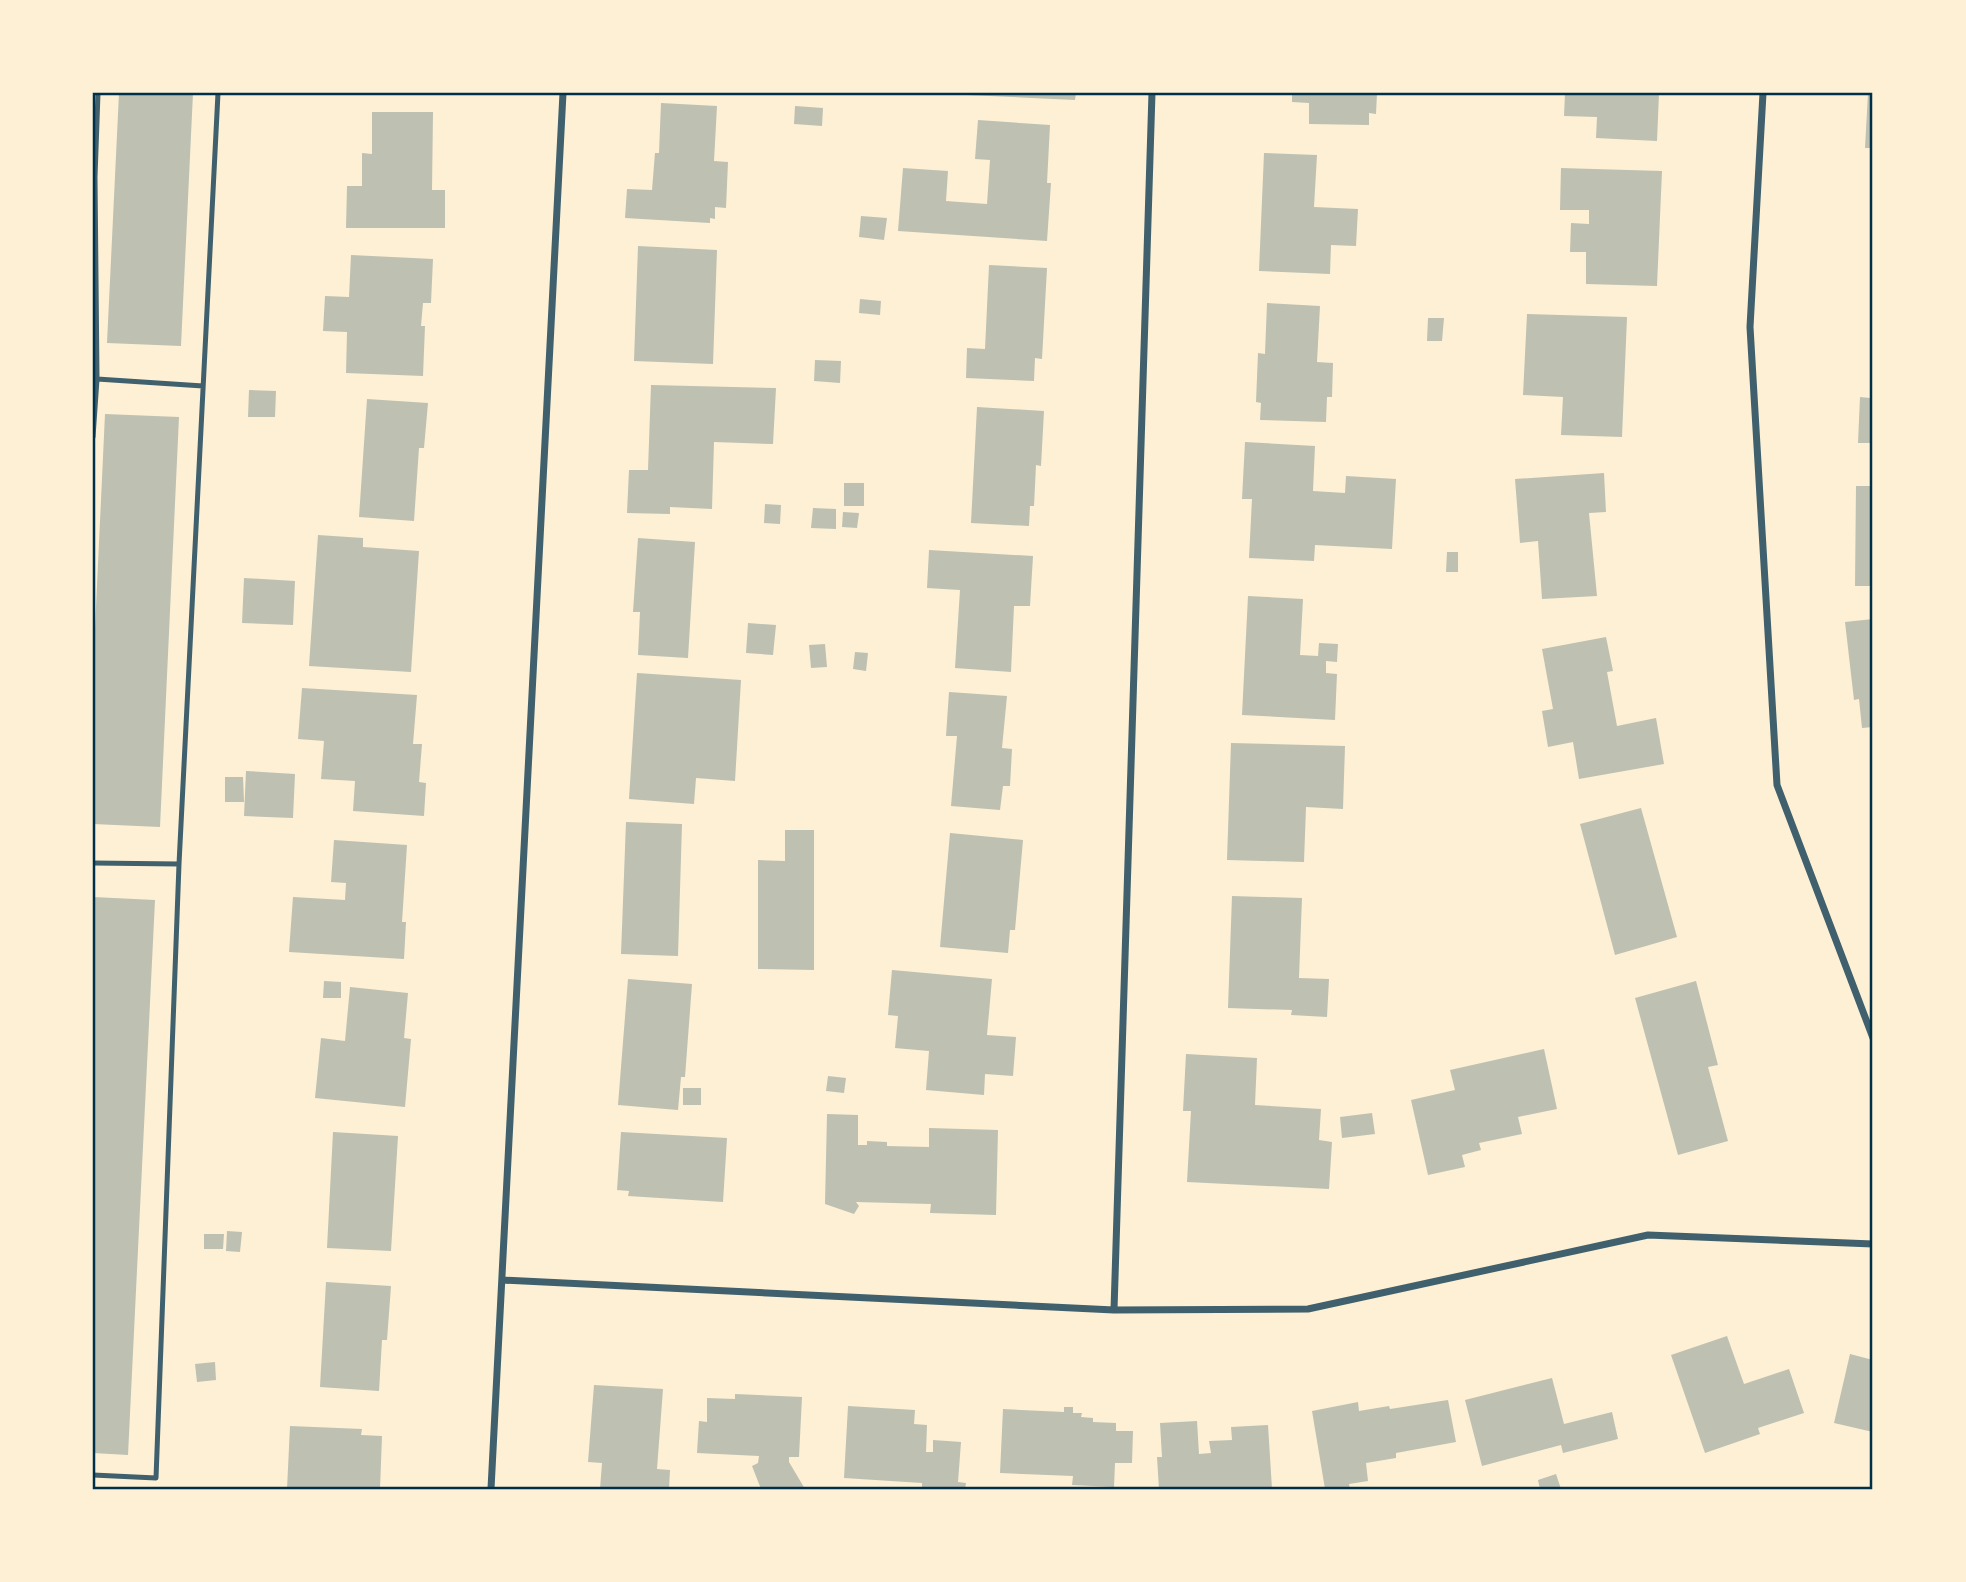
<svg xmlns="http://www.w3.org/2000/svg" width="1966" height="1582" viewBox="0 0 1966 1582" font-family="Overpass,sans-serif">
  <rect width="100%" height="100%" fill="#fdf0d5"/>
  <path fill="#bec0b2" d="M 119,93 L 193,93 L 181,346 L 107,343 Z
    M 967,93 L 1076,93 L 1075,100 L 967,95 Z
    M 1292,93 L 1377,93 L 1376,114 L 1369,113 L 1369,125 L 1309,124 L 1309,103 L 1292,102 Z
    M 1565,93 L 1659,93 L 1657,141 L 1596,138 L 1597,117 L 1564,116 Z
    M 1868,93 L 1873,93 L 1873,148 L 1865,148 Z
    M 661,103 L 717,106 L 714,161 L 728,162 L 726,208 L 715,207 L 715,219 L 710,218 L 710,223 L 625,218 L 627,189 L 652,190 L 655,153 L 659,153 Z
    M 795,106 L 823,108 L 822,126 L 794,124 Z
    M 372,112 L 433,112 L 432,190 L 445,190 L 445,228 L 346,228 L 347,186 L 362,186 L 362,153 L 372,154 Z
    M 978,120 L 1050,125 L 1047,183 L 1051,183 L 1047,241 L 898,231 L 903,168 L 948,171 L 946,201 L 987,204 L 990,160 L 975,159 Z
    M 1264,153 L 1317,155 L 1314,207 L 1358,209 L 1356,246 L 1331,245 L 1330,274 L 1259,271 Z
    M 1561,168 L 1662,171 L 1657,286 L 1586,284 L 1586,252 L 1570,252 L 1571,223 L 1589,224 L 1589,210 L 1560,210 Z
    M 861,216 L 887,218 L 884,240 L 859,237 Z
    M 1871,242 L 1873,243 L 1873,291 L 1870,291 Z
    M 638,246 L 717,250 L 713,364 L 634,361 Z
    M 351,255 L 433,259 L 431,303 L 423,303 L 421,326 L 425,326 L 423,376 L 346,373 L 347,332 L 323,331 L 325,296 L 349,297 Z
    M 989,265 L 1047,268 L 1042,359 L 1035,358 L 1034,381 L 966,378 L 967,348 L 985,349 Z
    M 860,299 L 881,301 L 880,315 L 859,313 Z
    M 1267,303 L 1320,306 L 1317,362 L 1333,363 L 1332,397 L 1327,397 L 1326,422 L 1260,420 L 1261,403 L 1256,402 L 1258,353 L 1265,354 Z
    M 1527,314 L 1627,317 L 1622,437 L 1561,435 L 1563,397 L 1523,395 Z
    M 1428,318 L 1444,318 L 1442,341 L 1427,341 Z
    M 815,360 L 841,361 L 840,383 L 814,381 Z
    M 1871,372 L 1873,372 L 1873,443 L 1858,443 L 1860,397 L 1870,398 Z
    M 651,385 L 776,388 L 773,444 L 714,442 L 712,509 L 670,507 L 670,514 L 627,513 L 629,470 L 648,470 Z
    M 249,390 L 276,391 L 275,417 L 248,417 Z
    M 367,399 L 428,403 L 424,448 L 419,448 L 414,521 L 359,517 Z
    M 977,407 L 1044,411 L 1041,466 L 1036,465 L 1034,506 L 1030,506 L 1029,526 L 971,523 Z
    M 105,414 L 179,417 L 160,827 L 93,824 L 93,671 Z
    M 1245,442 L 1315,446 L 1313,491 L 1345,493 L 1346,476 L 1396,479 L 1392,549 L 1315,545 L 1314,561 L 1249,558 L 1252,499 L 1242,499 Z
    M 1604,473 L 1606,512 L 1589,513 L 1597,596 L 1542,599 L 1538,541 L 1520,543 L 1515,479 Z
    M 844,483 L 864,483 L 864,506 L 844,506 Z
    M 1856,486 L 1873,486 L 1873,586 L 1855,586 Z
    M 765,504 L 781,505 L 780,524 L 764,523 Z
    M 813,508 L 836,509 L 836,529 L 811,528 Z
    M 843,512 L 859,513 L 857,528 L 842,527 Z
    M 318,535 L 363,538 L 363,547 L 419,551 L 411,672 L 309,666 Z
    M 638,538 L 695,542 L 688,658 L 638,655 L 640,612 L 633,612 Z
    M 929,550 L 1033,556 L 1030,606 L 1014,606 L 1011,672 L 955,668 L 960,590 L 927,588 Z
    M 1447,552 L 1458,552 L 1458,572 L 1446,572 Z
    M 244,578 L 295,581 L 293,625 L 242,623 Z
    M 1248,596 L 1303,599 L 1300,655 L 1318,656 L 1319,643 L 1338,644 L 1337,662 L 1326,661 L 1326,673 L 1337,674 L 1335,720 L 1242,715 Z
    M 1873,619 L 1873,727 L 1862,728 L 1859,699 L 1854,700 L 1845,622 Z
    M 748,623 L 776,625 L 773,655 L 746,653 Z
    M 1606,637 L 1613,671 L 1607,672 L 1617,726 L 1656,718 L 1664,764 L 1579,779 L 1573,742 L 1548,747 L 1542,711 L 1553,709 L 1542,649 Z
    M 825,644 L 827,667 L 811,668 L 809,645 Z
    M 855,652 L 868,653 L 866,671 L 853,669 Z
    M 637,673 L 741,680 L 735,781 L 696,778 L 694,804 L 629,799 Z
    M 302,688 L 417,695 L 413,744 L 422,744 L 419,782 L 426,783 L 424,816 L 353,811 L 355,781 L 321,779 L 324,741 L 298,739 Z
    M 949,692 L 1007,696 L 1002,748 L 1012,749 L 1010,786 L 1003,786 L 1000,810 L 951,806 L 957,736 L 946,736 Z
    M 1231,743 L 1345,746 L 1343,809 L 1306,807 L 1304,862 L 1227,860 Z
    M 246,771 L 295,774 L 293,818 L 244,816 Z
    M 225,777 L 243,777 L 244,802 L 225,802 Z
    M 1641,808 L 1677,937 L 1615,955 L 1580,824 Z
    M 626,822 L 682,824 L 678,956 L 621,954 Z
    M 785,830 L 814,830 L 814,970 L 758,969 L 758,860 L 785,861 Z
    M 950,833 L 1023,840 L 1015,930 L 1010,930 L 1008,953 L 940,947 Z
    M 334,840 L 407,845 L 402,922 L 406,922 L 404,959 L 289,952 L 293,897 L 345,900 L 346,883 L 331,882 Z
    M 1232,896 L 1302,898 L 1299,978 L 1329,979 L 1327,1017 L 1291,1015 L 1292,1010 L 1228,1008 Z
    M 93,897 L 155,900 L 128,1455 L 93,1453 Z
    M 892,970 L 992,979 L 987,1035 L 1016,1037 L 1013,1076 L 985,1074 L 984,1095 L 926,1090 L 929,1051 L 895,1048 L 898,1016 L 888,1015 Z
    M 628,979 L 692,984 L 685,1077 L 681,1077 L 678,1110 L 618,1105 Z
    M 324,981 L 341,982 L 341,998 L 323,998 Z
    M 1696,981 L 1718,1065 L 1708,1067 L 1728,1141 L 1678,1155 L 1635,998 Z
    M 350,987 L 408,993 L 404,1038 L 411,1039 L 405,1107 L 315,1098 L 321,1038 L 345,1041 Z
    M 1544,1049 L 1557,1109 L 1518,1117 L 1522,1134 L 1479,1143 L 1481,1150 L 1462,1155 L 1465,1167 L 1428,1175 L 1411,1100 L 1455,1090 L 1450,1070 Z
    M 1186,1054 L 1257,1058 L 1255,1105 L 1321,1109 L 1319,1140 L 1332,1142 L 1329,1189 L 1187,1182 L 1191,1111 L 1183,1111 Z
    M 828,1076 L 846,1078 L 844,1093 L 826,1091 Z
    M 683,1088 L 701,1088 L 701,1105 L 683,1105 Z
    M 1372,1113 L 1375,1134 L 1342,1138 L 1340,1117 Z
    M 827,1114 L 858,1115 L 858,1145 L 867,1145 L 867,1141 L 887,1142 L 887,1146 L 929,1147 L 929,1128 L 998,1130 L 996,1215 L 930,1213 L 931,1204 L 856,1202 L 859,1206 L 854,1214 L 825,1204 Z
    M 333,1132 L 398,1136 L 391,1251 L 327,1248 Z
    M 621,1132 L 727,1138 L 723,1202 L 628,1196 L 629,1191 L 617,1190 Z
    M 227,1231 L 242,1232 L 240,1252 L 226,1251 Z
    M 204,1234 L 224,1234 L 223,1249 L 204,1249 Z
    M 326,1282 L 391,1286 L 387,1340 L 382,1340 L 379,1391 L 320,1387 Z
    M 1727,1336 L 1744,1384 L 1789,1369 L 1804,1413 L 1758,1428 L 1760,1434 L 1705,1453 L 1671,1355 Z
    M 1850,1354 L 1873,1360 L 1873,1432 L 1834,1423 Z
    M 215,1362 L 216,1380 L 197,1382 L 195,1364 Z
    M 1552,1378 L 1564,1424 L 1612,1412 L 1618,1439 L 1563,1453 L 1561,1445 L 1482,1466 L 1465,1400 Z
    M 594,1385 L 663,1389 L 657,1469 L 670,1470 L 669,1489 L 600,1489 L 602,1463 L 588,1462 Z
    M 735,1394 L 802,1397 L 799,1457 L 789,1457 L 789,1462 L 805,1489 L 761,1489 L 752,1466 L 758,1463 L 759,1456 L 697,1453 L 699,1421 L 707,1422 L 707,1398 L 735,1399 Z
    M 1448,1400 L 1456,1442 L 1396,1453 L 1396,1458 L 1366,1463 L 1368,1481 L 1349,1484 L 1350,1489 L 1325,1489 L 1312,1411 L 1358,1402 L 1359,1411 L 1389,1406 L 1390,1409 Z
    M 848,1406 L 915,1410 L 914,1424 L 927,1425 L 926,1452 L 933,1452 L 933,1440 L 961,1442 L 958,1482 L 966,1483 L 965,1489 L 922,1489 L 922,1483 L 844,1478 Z
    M 1064,1407 L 1073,1407 L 1073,1413 L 1082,1413 L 1081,1417 L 1093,1418 L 1093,1422 L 1116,1423 L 1116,1431 L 1133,1431 L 1132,1463 L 1115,1463 L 1114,1487 L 1072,1485 L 1073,1476 L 1000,1473 L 1003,1409 L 1064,1412 Z
    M 1197,1421 L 1199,1454 L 1211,1453 L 1209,1441 L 1232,1440 L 1231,1427 L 1268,1425 L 1272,1489 L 1159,1489 L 1157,1457 L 1162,1457 L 1160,1423 Z
    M 290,1426 L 362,1429 L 361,1435 L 382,1436 L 380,1489 L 287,1489 Z
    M 1556,1474 L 1561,1489 L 1540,1489 L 1538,1480 Z"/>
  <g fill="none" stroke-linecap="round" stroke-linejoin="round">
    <path stroke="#3f606c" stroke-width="5" d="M 93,177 L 95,177 L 97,379 L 93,437
      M 95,177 L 98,93
      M 97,379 L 203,386
      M 93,863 L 179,864
      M 93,1475 L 156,1478 L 179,864 L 218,93"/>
    <path stroke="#3f606c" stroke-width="7" d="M 1763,93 L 1750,327 L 1777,785 L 1873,1038
      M 502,1280 L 1114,1310 L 1308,1309 L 1648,1235 L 1873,1244
      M 1114,1310 L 1152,93
      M 491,1489 L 563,93"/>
  </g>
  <rect width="1966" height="1582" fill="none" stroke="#fdf0d5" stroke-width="189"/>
  <rect x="94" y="94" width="1777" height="1394" fill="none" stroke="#003049" stroke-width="2.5"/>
</svg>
